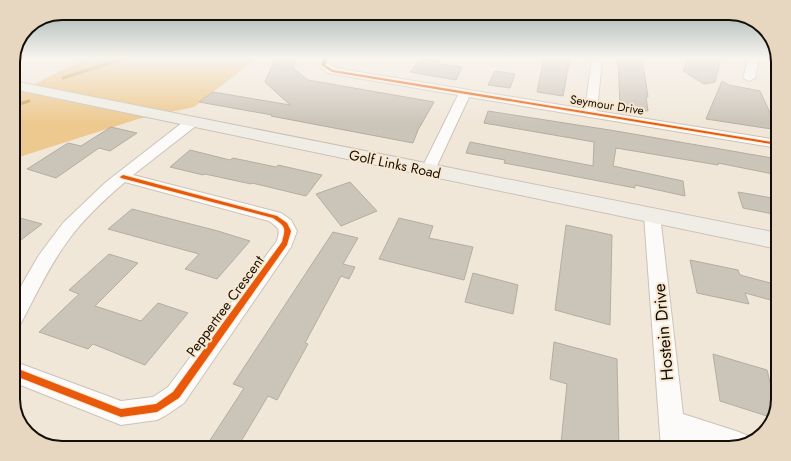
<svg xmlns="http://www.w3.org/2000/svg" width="791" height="461" viewBox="0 0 791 461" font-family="Jost,sans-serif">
  <rect width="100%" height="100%" fill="#f0e7d9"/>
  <path fill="#edc98f" d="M 86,58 L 257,58 L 194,107 L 138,119 L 13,159 L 13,87 L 27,88 Z"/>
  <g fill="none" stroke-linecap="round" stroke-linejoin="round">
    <path stroke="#cda255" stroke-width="3" d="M 63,78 L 125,58
      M 13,106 L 29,101"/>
  </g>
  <path fill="#cbc4b9" stroke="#b4ada3" d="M 296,58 L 293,68 L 308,80 L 434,102 L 418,130 L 413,143 L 271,116 L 272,115 L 199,102 L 213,92 L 290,105 L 265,82 L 275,59 Z
    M 544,58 L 570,58 L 563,96 L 537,92 Z
    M 618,58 L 642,58 L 648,97 L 646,97 L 648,111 L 620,107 Z
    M 688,58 L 721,58 L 715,82 L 704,84 L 683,71 Z
    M 421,59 L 440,62 L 439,64 L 462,67 L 456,80 L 410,72 Z
    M 495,71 L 515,74 L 510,88 L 488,85 Z
    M 722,81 L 729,85 L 760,91 L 778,130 L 706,119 Z
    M 488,111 L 616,131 L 778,159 L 778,175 L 718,163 L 718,165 L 616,148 L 613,166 L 683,181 L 685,196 L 635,185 L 635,188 L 547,171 L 504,163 L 505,160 L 466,153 L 470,142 L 593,166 L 594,142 L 484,123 Z
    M 111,127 L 137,133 L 110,151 L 99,148 L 56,178 L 27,169 L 68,143 L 81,146 Z
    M 190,150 L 230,160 L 233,158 L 276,167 L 278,165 L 322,175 L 306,196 L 252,183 L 251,184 L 205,174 L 203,175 L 170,167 Z
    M 350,182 L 377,211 L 341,226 L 316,194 Z
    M 738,192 L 778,199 L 778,215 L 743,208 Z
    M 132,209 L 218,231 L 250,241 L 217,279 L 185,269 L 199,254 L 108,229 Z
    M 13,216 L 42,224 L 13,246 Z
    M 399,218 L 433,226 L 429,238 L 473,247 L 464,280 L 379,259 Z
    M 566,225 L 612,235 L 610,325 L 555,310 Z
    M 333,232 L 358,238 L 343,264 L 355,267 L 349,279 L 341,276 L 305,343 L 308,344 L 277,400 L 268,396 L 237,448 L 205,448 L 244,388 L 233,384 Z
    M 109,254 L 138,263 L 95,306 L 141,321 L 158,303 L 188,313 L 145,365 L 93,344 L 88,349 L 39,332 L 79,294 L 69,290 Z
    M 690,260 L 738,270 L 740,275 L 778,285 L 778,302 L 745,293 L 749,304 L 697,293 Z
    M 473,273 L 518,285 L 513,314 L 465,302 Z
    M 554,342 L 617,359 L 619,448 L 575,448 L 561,443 L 567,384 L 550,379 Z
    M 713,354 L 767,370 L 776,407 L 773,418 L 720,401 Z"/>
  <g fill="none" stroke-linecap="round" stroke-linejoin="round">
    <defs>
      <path id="street" d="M 321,58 L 331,58 L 329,64 L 335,68 L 585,109 L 592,58 L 602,58 L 597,111 L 778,140 L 778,148 L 469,97 L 435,170 L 433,173 L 428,174 L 423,173 L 421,170 L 458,95 L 328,73 L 318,65 Z
        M 749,58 L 759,58 L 755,78 L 749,81 L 743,78 Z
        M 192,118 L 197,119 L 198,122 L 197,125 L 133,175 L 281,213 L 291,220 L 297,231 L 291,247 L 184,403 L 165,416 L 157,420 L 121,425 L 13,382 L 13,361 L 121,401 L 153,397 L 168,387 L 277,241 C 280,229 280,229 269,221 L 125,182 C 104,200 83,219 67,242 C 48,268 35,297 20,325 L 13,328 L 13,300 L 39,255 L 63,223 L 106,182 L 187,119 Z
        M 652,209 L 658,211 L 660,215 L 683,414 L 739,432 L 748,436 L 750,442 C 721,450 715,450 686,440 L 687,448 L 661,448 L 644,215 L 646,211 Z"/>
      <path id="secondary" d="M 13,81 L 778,233 L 778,249 L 13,89 Z"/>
    </defs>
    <use href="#street" stroke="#cac3b8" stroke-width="2"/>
    <use href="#secondary" stroke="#cac3b8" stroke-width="2"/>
    <use href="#street" fill="#fdfbf9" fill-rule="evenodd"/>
    <use href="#secondary" fill="#f0ece6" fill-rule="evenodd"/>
    <defs>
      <path id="cycleway" d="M 324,58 L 328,58 L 325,65 L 333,70 L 778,143 L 778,145 L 332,72 L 321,65 Z
        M 123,175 L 277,216 L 287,223 L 291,231 L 287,245 L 179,398 L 157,412 L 121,417 L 13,375 L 13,367 L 121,409 L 156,404 L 173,392 L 282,242 C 286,227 286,227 273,218 L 121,178 L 120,177 Z"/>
    </defs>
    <use href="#cycleway" stroke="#f9e8d0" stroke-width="2"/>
    <use href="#cycleway" fill="#e8590c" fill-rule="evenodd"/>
  </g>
  <linearGradient id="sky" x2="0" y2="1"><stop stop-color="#9dadad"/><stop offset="0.47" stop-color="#f8f4ee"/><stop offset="1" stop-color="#f8f4ee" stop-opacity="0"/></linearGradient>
  <rect width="791" height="123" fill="url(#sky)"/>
  <g text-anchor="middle" stroke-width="4" stroke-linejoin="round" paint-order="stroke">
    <g font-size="12" fill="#140f07" stroke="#f9e8d0">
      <text transform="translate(607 105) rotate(9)" y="4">Seymour Drive</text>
    </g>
    <g font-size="14" fill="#140f07" stroke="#f9e8d0">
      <text transform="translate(395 164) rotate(12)" y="5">Golf Links Road</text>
      <text transform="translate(225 306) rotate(-54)" y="5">Peppertree Crescent</text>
    </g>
    <g font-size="17" fill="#140f07" stroke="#f9e8d0">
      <text transform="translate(663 332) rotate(-95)" y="6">Hostein Drive</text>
    </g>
  </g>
  <path d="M0 0H791V461H0ZM62 20H729A42 42 0 0 1 771 62V399A42 42 0 0 1 729 441H62A42 42 0 0 1 20 399V62A42 42 0 0 1 62 20Z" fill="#e7d7c0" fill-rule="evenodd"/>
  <path fill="none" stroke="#140f07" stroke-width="2" d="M62 20H729A42 42 0 0 1 771 62V399A42 42 0 0 1 729 441H62A42 42 0 0 1 20 399V62A42 42 0 0 1 62 20Z"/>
</svg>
